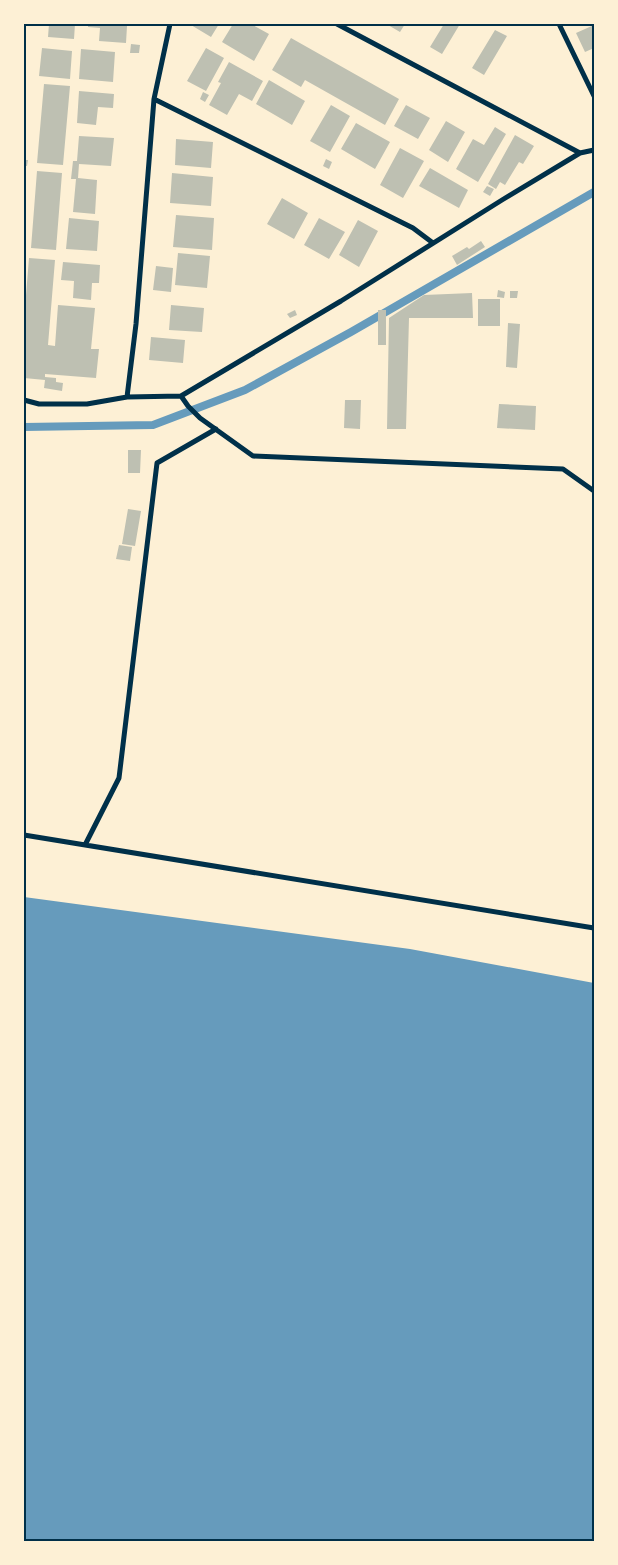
<svg xmlns="http://www.w3.org/2000/svg" width="618" height="1565" viewBox="0 0 618 1565" font-family="Poppins,sans-serif">
  <rect width="100%" height="100%" fill="#fdf0d5"/>
  <path fill="#669bbc" d="M 24,897 L 410,949 L 594,983 L 594,1541 L 24,1541 Z"/>
  <g fill="none" stroke-linecap="round" stroke-linejoin="round">
    <path stroke="#669bbc" stroke-width="8" d="M 24,427 L 153,425 L 245,390 L 351,332 L 594,192"/>
  </g>
  <path fill="#bec0b2" d="M 49,24 L 75,24 L 74,39 L 48,37 Z
    M 88,24 L 121,24 L 121,25 L 127,26 L 126,43 L 99,41 L 100,28 L 88,27 Z
    M 192,24 L 219,24 L 211,37 L 191,25 Z
    M 233,24 L 251,24 L 269,34 L 254,61 L 222,42 Z
    M 389,24 L 405,24 L 400,32 L 388,25 Z
    M 444,24 L 460,24 L 442,54 L 430,47 Z
    M 594,25 L 594,48 L 585,52 L 576,33 Z
    M 495,30 L 507,36 L 484,75 L 472,68 Z
    M 291,38 L 399,99 L 385,125 L 305,80 L 301,87 L 272,70 Z
    M 131,44 L 140,45 L 139,53 L 130,53 Z
    M 42,48 L 72,51 L 70,79 L 39,76 Z
    M 206,48 L 224,58 L 206,91 L 187,81 Z
    M 81,49 L 115,52 L 113,82 L 79,79 Z
    M 229,62 L 263,81 L 252,101 L 239,94 L 227,115 L 209,105 L 221,83 L 218,82 Z
    M 269,80 L 305,101 L 292,125 L 256,104 Z
    M 44,84 L 70,86 L 63,165 L 37,163 Z
    M 79,91 L 114,94 L 113,108 L 98,107 L 96,125 L 77,123 Z
    M 203,92 L 209,95 L 205,102 L 200,99 Z
    M 331,105 L 350,116 L 330,152 L 310,141 Z
    M 406,105 L 430,118 L 418,139 L 394,126 Z
    M 446,121 L 465,132 L 448,162 L 429,150 Z
    M 356,123 L 390,142 L 375,169 L 341,149 Z
    M 495,127 L 506,134 L 478,182 L 456,169 L 473,139 L 484,145 Z
    M 515,135 L 534,146 L 523,164 L 519,162 L 505,185 L 500,182 L 496,189 L 488,184 Z
    M 79,136 L 114,138 L 111,166 L 79,164 L 78,178 L 97,180 L 95,214 L 73,212 L 76,179 L 71,179 L 73,161 L 77,161 Z
    M 176,139 L 213,142 L 211,168 L 175,165 Z
    M 400,148 L 424,161 L 403,198 L 380,185 Z
    M 326,159 L 332,162 L 329,169 L 323,166 Z
    M 24,160 L 28,160 L 27,166 L 24,166 Z
    M 430,168 L 468,190 L 459,208 L 419,186 Z
    M 37,171 L 62,173 L 56,250 L 31,248 Z
    M 172,173 L 213,177 L 211,206 L 170,203 Z
    M 487,186 L 494,189 L 490,196 L 483,192 Z
    M 282,198 L 308,213 L 294,239 L 267,224 Z
    M 176,215 L 214,218 L 212,250 L 173,247 Z
    M 69,218 L 99,221 L 97,251 L 66,249 Z
    M 319,218 L 345,232 L 329,259 L 304,245 Z
    M 358,220 L 378,231 L 359,267 L 339,255 Z
    M 481,241 L 485,247 L 457,265 L 452,256 L 467,247 L 469,249 Z
    M 178,253 L 210,256 L 207,288 L 175,285 Z
    M 29,258 L 55,260 L 48,345 L 55,346 L 58,305 L 95,308 L 91,349 L 99,349 L 96,378 L 45,374 L 45,377 L 56,378 L 56,382 L 63,383 L 62,391 L 44,388 L 45,380 L 24,378 L 24,320 Z
    M 63,262 L 100,265 L 99,283 L 92,283 L 91,300 L 73,298 L 74,281 L 61,280 Z
    M 156,266 L 173,268 L 171,292 L 153,290 Z
    M 498,290 L 505,292 L 504,298 L 497,297 Z
    M 510,291 L 518,291 L 517,298 L 510,298 Z
    M 472,293 L 473,318 L 409,318 L 406,429 L 387,429 L 389,318 L 424,295 Z
    M 478,299 L 500,299 L 500,326 L 478,326 Z
    M 171,305 L 204,308 L 202,332 L 169,330 Z
    M 295,310 L 297,315 L 290,318 L 287,314 Z
    M 378,310 L 386,310 L 386,345 L 378,345 Z
    M 508,323 L 520,324 L 517,368 L 506,367 Z
    M 151,337 L 185,340 L 183,363 L 149,360 Z
    M 345,400 L 361,400 L 360,429 L 344,428 Z
    M 499,404 L 536,406 L 535,430 L 497,428 Z
    M 128,450 L 141,450 L 140,473 L 128,473 Z
    M 128,509 L 141,511 L 135,546 L 122,544 Z
    M 119,545 L 132,547 L 130,561 L 116,559 Z"/>
  <g fill="none" stroke-linecap="round" stroke-linejoin="round">
    <path stroke="#003049" stroke-width="5" d="M 337,24 L 580,153
      M 559,24 L 594,96
      M 154,99 L 413,228 L 433,243
      M 181,396 L 188,406 L 200,418 L 253,456 L 563,469 L 594,491
      M 127,397 L 136,324 L 154,99 L 170,24
      M 24,400 L 39,404 L 87,404 L 127,397 L 181,396 L 341,301 L 502,200 L 580,153 L 594,150
      M 24,835 L 594,928
      M 85,845 L 119,778 L 157,463 L 216,429"/>
  </g>
  <rect width="618" height="1565" fill="none" stroke="#fdf0d5" stroke-width="50"/>
  <rect x="25" y="25" width="568" height="1515" fill="none" stroke="#003049" stroke-width="2"/>
</svg>
